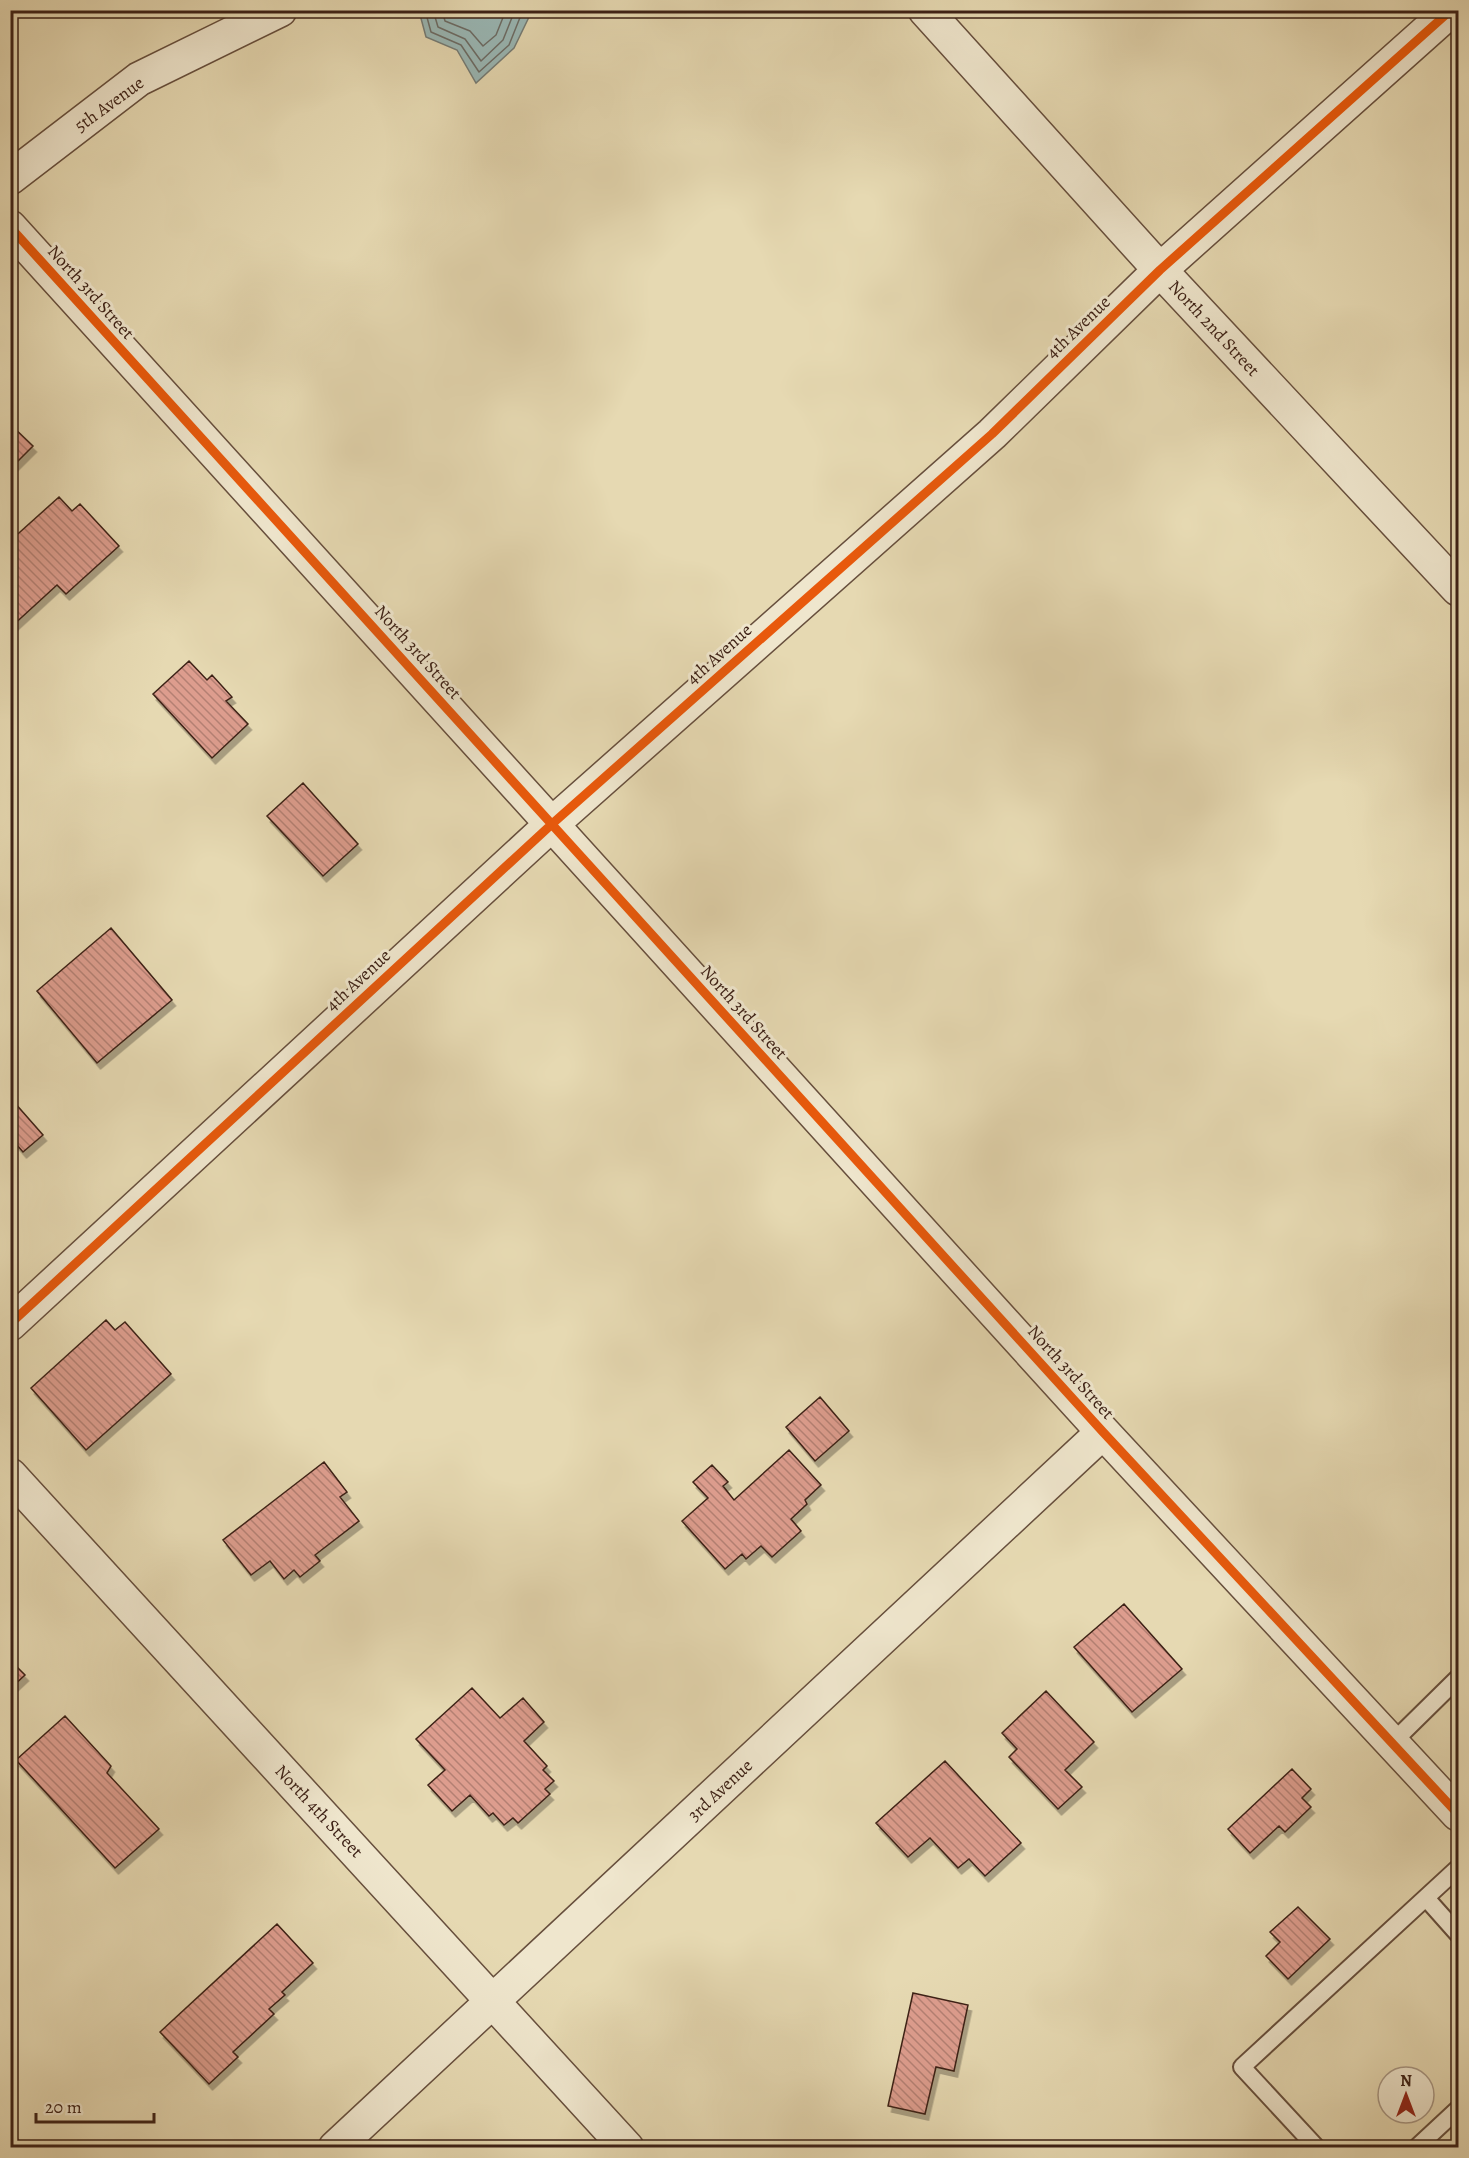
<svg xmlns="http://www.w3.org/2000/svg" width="1469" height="2158" viewBox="0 0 1469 2158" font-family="Alegreya,serif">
  <defs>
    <pattern id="building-back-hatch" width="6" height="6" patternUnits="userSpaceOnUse" patternTransform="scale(1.5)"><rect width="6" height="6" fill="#dd9d8e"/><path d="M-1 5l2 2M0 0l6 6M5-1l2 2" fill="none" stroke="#b48073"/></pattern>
    <filter id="shadow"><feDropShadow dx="3.5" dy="6" stdDeviation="0" flood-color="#0004"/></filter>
  </defs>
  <rect width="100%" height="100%" fill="#e6d9b2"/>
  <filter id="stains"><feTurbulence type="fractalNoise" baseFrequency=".00333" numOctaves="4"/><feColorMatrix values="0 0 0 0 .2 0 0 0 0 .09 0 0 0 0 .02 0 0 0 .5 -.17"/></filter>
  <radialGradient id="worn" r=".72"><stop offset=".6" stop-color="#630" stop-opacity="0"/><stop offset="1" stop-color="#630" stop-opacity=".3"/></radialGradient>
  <path fill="#9ab8b6" stroke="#757c76" stroke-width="1.5" d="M 528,10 L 530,15 L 514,48 L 476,83 L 457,50 L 426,37 L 419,11 Z"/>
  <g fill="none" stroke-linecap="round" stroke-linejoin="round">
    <path stroke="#6c6c66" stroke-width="1.5" d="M 425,10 L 431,32 L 461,45 L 479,72 L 509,45 L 523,10
      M 433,10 L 438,27 L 465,39 L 481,61 L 503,40 L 515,10
      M 442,10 L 445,21 L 470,31 L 483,46 L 496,35 L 506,10"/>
  </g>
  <path fill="url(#building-back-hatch)" stroke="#3d2116" stroke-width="1.5" filter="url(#shadow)" d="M 10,424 L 33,446 L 10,469 Z
    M 59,497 L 72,511 L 80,504 L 119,546 L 66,594 L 57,585 L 10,628 L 13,570 L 10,541 Z
    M 189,661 L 207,680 L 212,675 L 232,697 L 226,701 L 248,724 L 212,758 L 153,694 Z
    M 303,783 L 358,844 L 323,876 L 267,816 Z
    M 111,928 L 172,1000 L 97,1063 L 37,991 Z
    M 14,1102 L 43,1135 L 23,1152 L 10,1137 L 10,1106 Z
    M 106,1320 L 115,1330 L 125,1322 L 171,1374 L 86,1450 L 31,1388 Z
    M 820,1397 L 849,1431 L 815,1461 L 786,1427 Z
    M 789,1450 L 821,1485 L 805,1500 L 807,1504 L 791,1519 L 801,1531 L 772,1557 L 761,1546 L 746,1559 L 742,1554 L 725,1569 L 682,1521 L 708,1498 L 693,1482 L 712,1465 L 728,1482 L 723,1486 L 734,1500 Z
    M 324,1462 L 347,1492 L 340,1497 L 359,1521 L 315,1555 L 320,1561 L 300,1577 L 294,1570 L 284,1579 L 270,1561 L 251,1575 L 223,1540 Z
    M 1124,1604 L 1182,1669 L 1132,1712 L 1074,1647 Z
    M 10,1660 L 25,1675 L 10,1689 Z
    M 472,1688 L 500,1718 L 523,1698 L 544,1722 L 524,1741 L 547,1766 L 543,1770 L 554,1781 L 545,1789 L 550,1794 L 518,1823 L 513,1818 L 504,1825 L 493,1813 L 489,1816 L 470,1795 L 452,1811 L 428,1785 L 445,1770 L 416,1739 Z
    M 1046,1691 L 1094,1742 L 1065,1770 L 1082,1787 L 1058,1809 L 1009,1757 L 1017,1749 L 1002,1733 Z
    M 65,1716 L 111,1766 L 107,1773 L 159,1829 L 115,1868 L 16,1760 Z
    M 945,1761 L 1021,1843 L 985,1876 L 969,1859 L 958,1868 L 930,1838 L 908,1857 L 876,1823 Z
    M 1292,1769 L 1311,1789 L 1302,1798 L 1311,1807 L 1285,1832 L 1279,1826 L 1250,1853 L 1228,1829 Z
    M 1298,1907 L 1330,1939 L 1288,1979 L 1266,1956 L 1280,1942 L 1270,1932 Z
    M 277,1924 L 313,1963 L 282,1992 L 285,1995 L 269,2009 L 274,2014 L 233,2052 L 238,2057 L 209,2084 L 160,2032 Z
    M 913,1993 L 968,2005 L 954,2071 L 936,2067 L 925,2114 L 888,2106 Z
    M 10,2131 L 26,2148 L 10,2148 Z"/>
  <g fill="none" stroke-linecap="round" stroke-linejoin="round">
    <defs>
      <path id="lane" d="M 1393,1742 L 1458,1678
        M 1426,1898 L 1458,1934
        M 1317,2148 L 1242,2067 L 1458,1868
        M 1416,2148 L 1458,2109"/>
      <path id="street" d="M 925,10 L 1160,270 L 1458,589
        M 10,178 L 139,79 L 280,10
        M 10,227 L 1103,1432 L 1458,1814
        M 10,1324 L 552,824 L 992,434 L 1160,270 L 1451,10
        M 10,1475 L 627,2148
        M 335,2148 L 1103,1432"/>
    </defs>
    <use href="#lane" stroke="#674f3d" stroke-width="20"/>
    <use href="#street" stroke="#674f3d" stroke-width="36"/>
    <use href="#lane" stroke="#efe6cd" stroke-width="16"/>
    <use href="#street" stroke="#efe6cd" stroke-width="33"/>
    <defs>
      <path id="cycleway" d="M 10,227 L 1103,1432 L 1458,1814
        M 10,1324 L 552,824 L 992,434 L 1160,270 L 1451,10"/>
    </defs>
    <use href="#cycleway" stroke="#efe6cd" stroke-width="13"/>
    <use href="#cycleway" stroke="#e8590c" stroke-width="9"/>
  </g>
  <g text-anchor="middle" stroke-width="6" stroke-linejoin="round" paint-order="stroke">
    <g font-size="18" fill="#3d2116" stroke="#efe6cd">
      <text transform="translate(109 104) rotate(-36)" y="6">5th Avenue</text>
      <text transform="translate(91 292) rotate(48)" y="6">North 3rd Street</text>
      <text transform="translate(1078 327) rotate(-44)" y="6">4th Avenue</text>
      <text transform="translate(1214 328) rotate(47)" y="6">North 2nd Street</text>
      <text transform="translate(418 652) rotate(48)" y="6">North 3rd Street</text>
      <text transform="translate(719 654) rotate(-42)" y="6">4th Avenue</text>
      <text transform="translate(358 980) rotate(-43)" y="6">4th Avenue</text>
      <text transform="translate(744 1012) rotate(48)" y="6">North 3rd Street</text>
      <text transform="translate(1071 1372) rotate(48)" y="6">North 3rd Street</text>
      <text transform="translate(720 1790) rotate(-43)" y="6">3rd Avenue</text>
      <text transform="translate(319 1811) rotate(47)" y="6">North 4th Street</text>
    </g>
  </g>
  <rect width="1469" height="2158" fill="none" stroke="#e6d9b2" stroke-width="36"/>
  <rect x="12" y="12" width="1445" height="2134" fill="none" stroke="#3d2116" stroke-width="3"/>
  <rect x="18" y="18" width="1433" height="2122" fill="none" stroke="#3d2116" stroke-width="1.5"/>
  <g transform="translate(1406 2095)"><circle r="28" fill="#efe6cd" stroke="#a89784" stroke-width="1.5"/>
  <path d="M0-4.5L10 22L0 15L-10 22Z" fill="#8f2418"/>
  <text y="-9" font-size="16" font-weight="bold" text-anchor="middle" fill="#3d2116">N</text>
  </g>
  <path d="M36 2113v9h118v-9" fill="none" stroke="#3d2116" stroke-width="3"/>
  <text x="45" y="2113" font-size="18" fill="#3d2116" stroke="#efe6cd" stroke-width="4.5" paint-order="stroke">20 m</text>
  <rect width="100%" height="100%" filter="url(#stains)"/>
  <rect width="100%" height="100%" fill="url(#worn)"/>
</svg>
